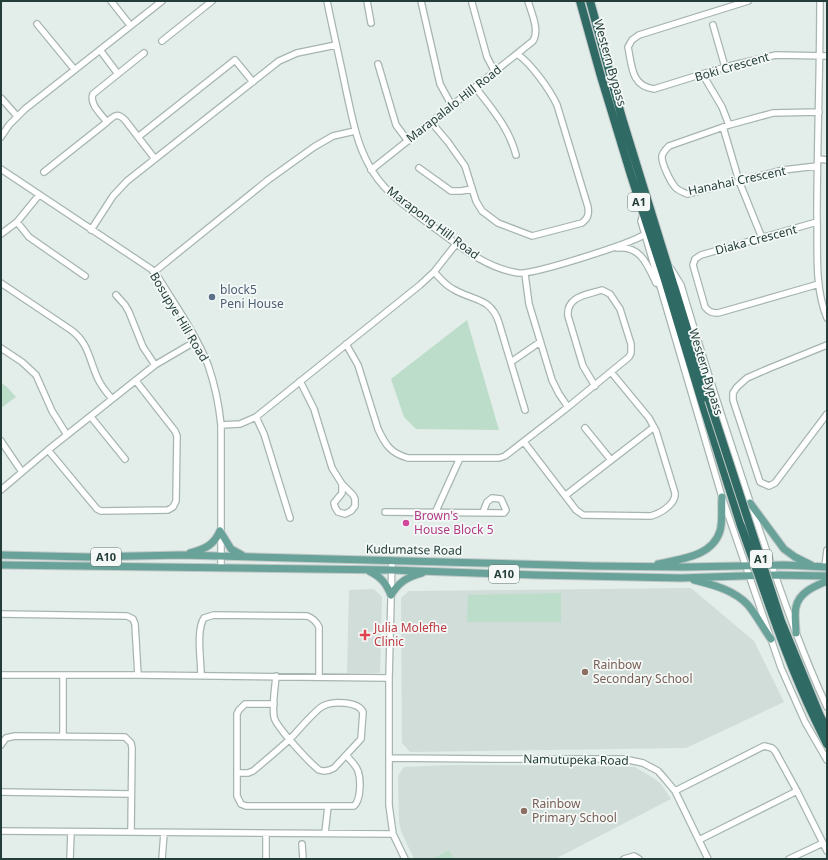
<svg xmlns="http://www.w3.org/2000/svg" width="828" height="860" viewBox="0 0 828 860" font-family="'Noto Sans',sans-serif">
  <rect width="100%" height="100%" fill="#e3ede9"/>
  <path fill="#d1ddd9" d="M 691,588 L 754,641 L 784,702 L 686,748 L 410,752 L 402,743 L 401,598 L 409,591 Z
    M 374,589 L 382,597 L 380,673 L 347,673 L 349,590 Z
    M 449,765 L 621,766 L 635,767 L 655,779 L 661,784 L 671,799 L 555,859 L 414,859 L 401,831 L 399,822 L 398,776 L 404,767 Z"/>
  <path fill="#bcddc9" d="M 467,320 L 499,430 L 416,429 L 404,417 L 391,379 Z
    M 1,383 L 7,387 L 16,397 L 1,408 Z
    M 561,593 L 561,622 L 467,622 L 468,595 Z
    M 449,850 L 454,859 L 432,859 Z"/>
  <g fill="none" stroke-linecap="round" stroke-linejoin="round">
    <defs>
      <path id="minor" d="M 111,1 L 130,25
        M 327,1 C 333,31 340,60 346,90 C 352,116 356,142 369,165 C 382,191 407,207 429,224 C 456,243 484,268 518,273 C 533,275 633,243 645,234
        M 367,1 L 371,23
        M 421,1 L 440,84 L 452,106
        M 748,1 L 639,35 L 632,40 L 628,47 C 632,66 631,86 654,89 L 725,67 L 776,55 L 827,56
        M 820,1 C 820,73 817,144 817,216 C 818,249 814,287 827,318
        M 472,3 L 487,57 L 495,72
        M 37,24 L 74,69
        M 713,25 L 725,67
        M 162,41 L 212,1
        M 100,50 L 118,74
        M 378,64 L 396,125 L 408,141
        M 703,75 L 722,107 L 729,125
        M 476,88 C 492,109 509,128 516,155
        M 1,98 L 17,116
        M 107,122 C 101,114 89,104 93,94 L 144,53
        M 431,122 L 448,142 L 465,166 L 476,201 L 482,211 L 498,223 L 532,236 L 582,223 C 588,218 589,215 588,207 L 557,105 C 550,90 531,63 517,54
        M 723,127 L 739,181 L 762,238
        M 1,137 L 9,125 L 25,109 L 162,1
        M 138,137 L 235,60 L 253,82
        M 818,159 L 827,160
        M 817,166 L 783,170 L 687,194 C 683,192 679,191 676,188 C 671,183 661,163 662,156 C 663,152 666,149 669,146 L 729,125 L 773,113 L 819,112
        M 419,168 L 451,191 L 461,191 L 472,189
        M 1,169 L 151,269 L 158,277 C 175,305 196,334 208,365 C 215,385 219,405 221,425 L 221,568
        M 371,170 L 533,41 C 540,30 531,12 528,1
        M 44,172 L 107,122 C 114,116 117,112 125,120 L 155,159
        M 643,215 L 641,221 L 722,497 L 781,668 L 805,722 L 827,760
        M 17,222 L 29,237 L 85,276
        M 817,222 L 701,255 L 695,259 L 693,265 L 705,307 C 709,312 712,313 718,313 L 819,284
        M 91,230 L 113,196 L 127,181 L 279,61 L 297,53 L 336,45
        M 1,234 L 17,222 L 39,195
        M 617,248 C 641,246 647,264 656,283
        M 671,269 L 681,285 C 705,367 732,448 759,529 C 780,589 800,649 827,707
        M 154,272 L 268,180 L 314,147 L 333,136 L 355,131
        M 434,272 C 440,278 445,285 453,289 C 473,301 491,297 499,323 L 525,410
        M 525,274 L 529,304 L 552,380 L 559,394 L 568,407
        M 1,283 L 71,330 C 89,343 89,360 98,379 C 101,386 107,393 112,399
        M 116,295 L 125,305 L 129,312 L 143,347 L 155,365
        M 346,344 L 358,365 L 378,429 C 385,444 390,453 408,458 L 499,458 L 505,456 L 568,407 L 629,357 L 631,353 L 631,344 L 620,309 L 610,294 L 602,290 C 587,295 566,296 568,316 L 583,366 L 595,386
        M 827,345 L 770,368 L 747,378 L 737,387 L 733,393 L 733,400 L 760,482 L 769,486 L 775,483 L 827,414
        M 1,348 L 22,362 L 36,375 L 52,411 L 67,435
        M 511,362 L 540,342
        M 300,381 L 314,409 L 332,468 L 342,484 L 353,495 L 355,499 L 355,506 L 351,511 L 345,514 L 338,512 L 335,507 L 334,503 L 342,493 L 342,484
        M 91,417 L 125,459
        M 256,417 L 264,434 L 290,518
        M 221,425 L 240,424 L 256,417 L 420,285 L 434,272 L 456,244
        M 585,428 L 611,460
        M 1,441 L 22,472
        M 524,442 L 576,510 L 583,515 L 651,516 C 661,513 676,504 675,493 L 656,431 L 649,418 L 611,372
        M 48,450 L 97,509 L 101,511 L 168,510 L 173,507 L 176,501 L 177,436 L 175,431 L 136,381
        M 1,490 L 48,450 L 155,365 L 196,341
        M 566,495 L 654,427
        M 436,511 L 460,458
        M 385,512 L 504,513 L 506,510 L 501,499 L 492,498 L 487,502 L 483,512
        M 392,560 L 389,678 L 389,805 L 393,834 L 405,859
        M 825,567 L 827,550
        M 1,614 L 127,616 L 133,619 L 135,624 L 138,675
        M 1,675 L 138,675 L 389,678
        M 201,675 C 201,660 196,630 204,618 L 214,615 L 307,616 C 313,618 316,621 319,627 L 319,677
        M 274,704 L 245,704 L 239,710 L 237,714 L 237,796 L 241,804 L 246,806 L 354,806 C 361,800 361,779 358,771 C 356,765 350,760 346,755
        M 63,735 L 63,676
        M 1,745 L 6,738 L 15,736 L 125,737 L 131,743 L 132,748 L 131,832
        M 389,758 L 492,759 L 624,759 L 643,763 L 658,771 L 665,779 L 675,791 L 708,859
        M 237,773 L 248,773 L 253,771 C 265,761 278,750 290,739 C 298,731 315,710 323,706 C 332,701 358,701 363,712 L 361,739 L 334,768 C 329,771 325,772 319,770 C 310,763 276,727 274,717 C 272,704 275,689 276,676
        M 675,791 L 764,746 L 772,748 L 775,751 L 797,791 L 827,851
        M 1,792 L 130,794
        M 1,831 L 393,834
        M 325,833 L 328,806
        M 699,840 L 797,791
        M 302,844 L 303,859
        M 70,859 L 71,832
        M 162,859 L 164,833
        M 266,859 L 266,834
        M 624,859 L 634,856 L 639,859
        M 789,859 L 823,843"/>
      <path id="major" d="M 750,503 L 784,549 L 795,557 L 811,565
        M 220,531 L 231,549 L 242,555
        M 190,553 C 205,549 214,545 220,531
        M 1,555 L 88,557 L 181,555 L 593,566 L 685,567 L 784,565 L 827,567
        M 658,564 C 680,559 712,557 720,531 C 723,521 721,507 722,497
        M 1,565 L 391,570 L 535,575 L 681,578 L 775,575 L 827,576
        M 369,571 C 381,577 386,583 391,595
        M 694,580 C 714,585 734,590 748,605 C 757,616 763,628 771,639
        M 391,595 C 399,582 407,577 422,573
        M 796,633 C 796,625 794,614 796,607 C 799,592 815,586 827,581"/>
      <path id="highway" d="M 580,1 L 600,73 L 631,175 L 665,280 L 702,402 L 741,526
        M 590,1 L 622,118 L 709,400
        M 820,716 L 827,729
        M 815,719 L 827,744"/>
    </defs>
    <use href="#minor" stroke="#a6b5b1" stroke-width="8"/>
    <use href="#major" stroke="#c1c9c8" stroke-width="9"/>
    <use href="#highway" stroke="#c1c9c8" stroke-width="10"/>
    <use href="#minor" stroke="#fff" stroke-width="5.5"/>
    <use href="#major" stroke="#68a299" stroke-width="7"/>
    <use href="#highway" stroke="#2f6a64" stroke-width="8"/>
    <defs>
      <path id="highway-bridge" d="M 709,400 L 781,621 L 820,716
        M 741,526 C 765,591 785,657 815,719"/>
    </defs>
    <use href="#highway-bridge" stroke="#c1c9c8" stroke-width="10" stroke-linecap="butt"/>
    <use href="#highway-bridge" stroke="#2f6a64" stroke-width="8"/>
  </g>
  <circle fill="#5c6f8a" stroke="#f4f9f7" stroke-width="1.5" cx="212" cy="297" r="4"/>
  <circle fill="#d1479c" stroke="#f4f9f7" stroke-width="1.5" cx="406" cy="523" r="4"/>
  <path fill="#e0444e" stroke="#f4f9f7" stroke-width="1.5" d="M363 629h4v4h4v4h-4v4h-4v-4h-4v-4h4z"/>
  <g fill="#8d6e63" stroke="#f4f9f7" stroke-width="1.5">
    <circle cx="585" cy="672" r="4"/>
    <circle cx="524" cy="811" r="4"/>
  </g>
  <g text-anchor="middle" stroke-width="3.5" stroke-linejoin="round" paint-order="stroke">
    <g fill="#f4f9f7" stroke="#627672" stroke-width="1">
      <rect x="628" y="193" width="22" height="18" rx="3"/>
      <rect x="91" y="548" width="30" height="18" rx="3"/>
      <rect x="750" y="550" width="22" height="18" rx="3"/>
      <rect x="489" y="565" width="30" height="18" rx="3"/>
    </g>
    <g font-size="11" font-weight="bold" fill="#233e39">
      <text x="639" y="206">A1</text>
      <text x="106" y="561">A10</text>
      <text x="761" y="563">A1</text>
      <text x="504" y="578">A10</text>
    </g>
    <g font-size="12" fill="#233e39" stroke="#f4f9f7">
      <text transform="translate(610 63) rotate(74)" y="4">Western Bypass</text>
      <text transform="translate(732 67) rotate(-16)" y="4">Boki Crescent</text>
      <text transform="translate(454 104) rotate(-38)" y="4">Marapalalo Hill Road</text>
      <text transform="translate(737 181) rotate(-12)" y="4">Hanahai Crescent</text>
      <text transform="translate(433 223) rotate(37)" y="4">Marapong Hill Road</text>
      <text transform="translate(756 240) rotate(-15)" y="4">Diaka Crescent</text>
      <text transform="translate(179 317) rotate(59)" y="4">Bosupye Hill Road</text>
      <text transform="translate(706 372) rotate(73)" y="4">Western Bypass</text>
      <text transform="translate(414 550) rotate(1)" y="4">Kudumatse Road</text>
      <text transform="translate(576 760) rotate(1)" y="4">Namutupeka Road</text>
    </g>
    <g font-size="12" fill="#4e5e75" stroke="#f4f9f7" text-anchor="start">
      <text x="220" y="294">block5<tspan x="220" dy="14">Peni House</tspan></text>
    </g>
    <g font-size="12" fill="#b23c85" stroke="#f4f9f7" text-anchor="start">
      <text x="414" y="520">Brown's<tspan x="414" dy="14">House Block 5</tspan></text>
    </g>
    <g font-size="12" fill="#be3a42" stroke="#f4f9f7" text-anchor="start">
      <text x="374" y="632">Julia Molefhe<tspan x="374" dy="14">Clinic</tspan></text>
    </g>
    <g font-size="12" fill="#785e54" stroke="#f4f9f7" text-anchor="start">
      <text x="593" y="669">Rainbow<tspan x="593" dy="14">Secondary School</tspan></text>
      <text x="532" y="808">Rainbow<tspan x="532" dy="14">Primary School</tspan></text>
    </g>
  </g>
  <rect width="828" height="860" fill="none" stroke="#233e39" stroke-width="4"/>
</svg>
